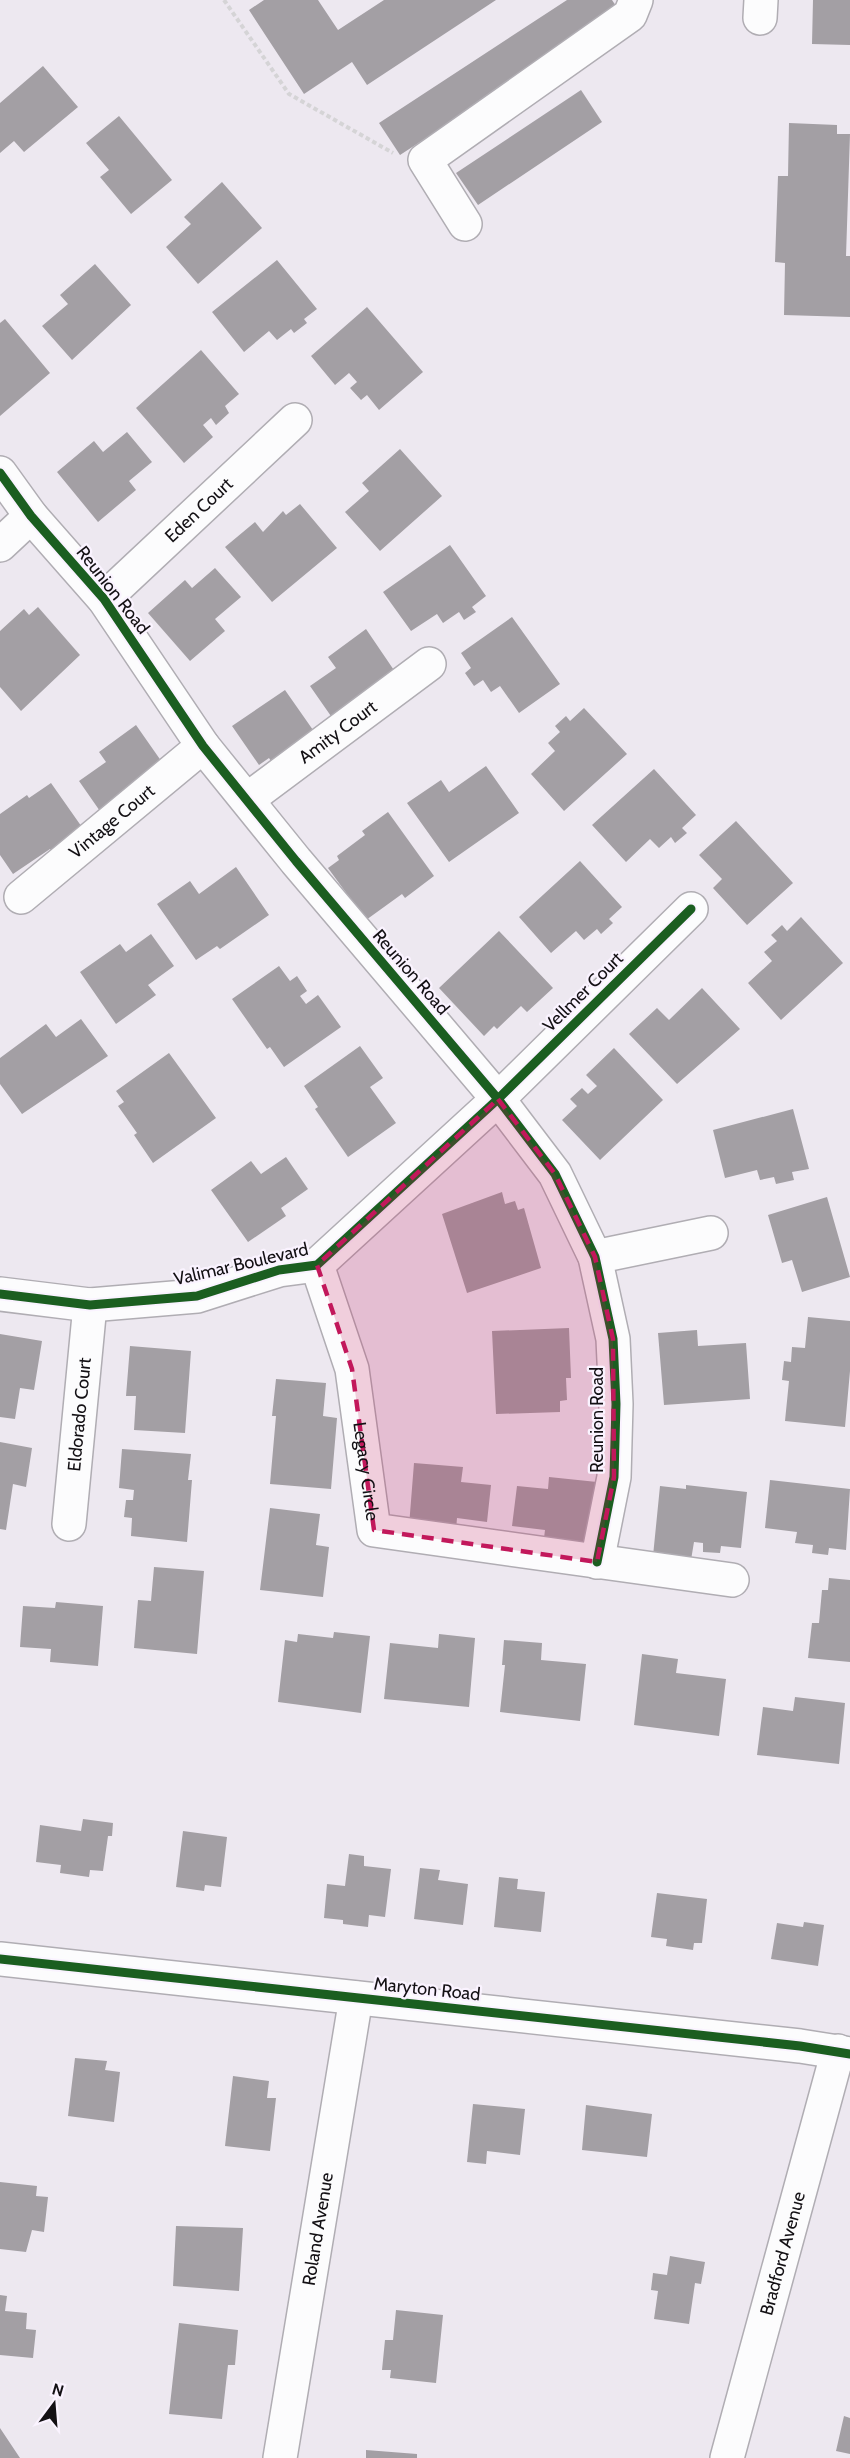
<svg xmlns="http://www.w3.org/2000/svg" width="850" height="2458" viewBox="0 0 850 2458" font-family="Cabin,sans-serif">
  <rect width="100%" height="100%" fill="#ede8f0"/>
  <path fill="#a39fa4" d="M 264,0 L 318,0 L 338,30 L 384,0 L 496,0 L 367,85 L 352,62 L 304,94 L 249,10 Z
    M 567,0 L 612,0 L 620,12 L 400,155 L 379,123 Z
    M 813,0 L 850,0 L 850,45 L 812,44 Z
    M 43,66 L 78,107 L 24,152 L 14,141 L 0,153 L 0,103 Z
    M 581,90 L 602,122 L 478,205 L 456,173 Z
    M 119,116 L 172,180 L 131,214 L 100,177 L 109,170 L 86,143 Z
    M 789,123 L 837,125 L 837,134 L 850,134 L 846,256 L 850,256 L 850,317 L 784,315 L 785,263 L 775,262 L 778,176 L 788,176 Z
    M 222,182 L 262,228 L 198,284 L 166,247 L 191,224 L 184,217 Z
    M 277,260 L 317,309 L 304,319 L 307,323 L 294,333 L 291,329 L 277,340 L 269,331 L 244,352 L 212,312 Z
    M 95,264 L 131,305 L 72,360 L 42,326 L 68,304 L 60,295 Z
    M 367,307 L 423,372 L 379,410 L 367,395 L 361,400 L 350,388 L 357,382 L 349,373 L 335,385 L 311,356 Z
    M 5,319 L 50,373 L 0,416 L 0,323 Z
    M 201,350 L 239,394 L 225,406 L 229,413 L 216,425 L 211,418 L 203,425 L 213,437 L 184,463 L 136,408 Z
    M 127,432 L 152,462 L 129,481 L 136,490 L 98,522 L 57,472 L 94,441 L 103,452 Z
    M 400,449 L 442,496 L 380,551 L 345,512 L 369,491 L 362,483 Z
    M 300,504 L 337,548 L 272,602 L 225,547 L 255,522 L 263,532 L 283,511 L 286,515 Z
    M 450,545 L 486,596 L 472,607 L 476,612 L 464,620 L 459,612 L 443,623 L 437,614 L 411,631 L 383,592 Z
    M 215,568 L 241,597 L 215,619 L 225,631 L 190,661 L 148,613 L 185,580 L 192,588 Z
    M 38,607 L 80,655 L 21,711 L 0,687 L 0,631 L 24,609 L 29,615 Z
    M 512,617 L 560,684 L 519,713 L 500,686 L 491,692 L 483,680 L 474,686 L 465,673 L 471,668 L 461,653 Z
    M 366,629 L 402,682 L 333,719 L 310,686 L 336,668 L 328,657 Z
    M 285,690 L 313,730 L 301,738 L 318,764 L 287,785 L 269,758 L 259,765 L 232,726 Z
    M 584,708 L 627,754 L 564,811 L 531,774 L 555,751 L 548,743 L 560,732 L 555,726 L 566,716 L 570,721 Z
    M 136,725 L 171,775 L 102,814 L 79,781 L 106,762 L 99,752 Z
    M 486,766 L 519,813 L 449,862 L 407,803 L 441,780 L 449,792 Z
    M 654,769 L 696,815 L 682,828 L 687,833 L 675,843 L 671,837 L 659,848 L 650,839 L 626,862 L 592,825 Z
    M 51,783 L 91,840 L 60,862 L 50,849 L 13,874 L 0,855 L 0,814 L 27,795 L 29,798 Z
    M 388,812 L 434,876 L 405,898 L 402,894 L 366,920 L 328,868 L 339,860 L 337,856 L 365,835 L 362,831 Z
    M 736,821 L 793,883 L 747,925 L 713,888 L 722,879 L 699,855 Z
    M 580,861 L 622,907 L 609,919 L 613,923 L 601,934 L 597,929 L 584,940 L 576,931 L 551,953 L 519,917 Z
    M 236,867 L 269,915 L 220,949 L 217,946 L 196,960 L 157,904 L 190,881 L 199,894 Z
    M 801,917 L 843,963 L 781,1020 L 748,983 L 772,961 L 764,952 L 777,941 L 771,935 L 782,925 L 787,931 Z
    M 499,931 L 553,988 L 527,1012 L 521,1006 L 497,1029 L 494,1026 L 484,1036 L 439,988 Z
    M 151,934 L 174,966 L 148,985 L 156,995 L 116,1024 L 80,972 L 120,944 L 126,952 Z
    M 279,966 L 290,981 L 297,976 L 307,991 L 300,996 L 306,1004 L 318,995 L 341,1027 L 284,1067 L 270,1047 L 267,1049 L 232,999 Z
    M 702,988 L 740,1029 L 677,1084 L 629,1034 L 657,1008 L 669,1020 Z
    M 81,1019 L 108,1056 L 22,1114 L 0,1084 L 0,1058 L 46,1024 L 56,1037 Z
    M 360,1046 L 383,1078 L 370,1087 L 396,1123 L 348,1157 L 315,1109 L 318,1107 L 304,1086 Z
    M 614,1048 L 663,1100 L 600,1160 L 562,1120 L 577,1106 L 570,1099 L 582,1088 L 588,1094 L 597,1086 L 586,1075 Z
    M 169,1053 L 216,1118 L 153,1163 L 134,1135 L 137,1133 L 118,1106 L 124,1102 L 116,1091 Z
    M 793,1109 L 809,1169 L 792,1172 L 794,1180 L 776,1184 L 774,1177 L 760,1180 L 757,1170 L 725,1178 L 713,1130 Z
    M 286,1157 L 308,1189 L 281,1208 L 286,1216 L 248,1242 L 211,1190 L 251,1161 L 261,1174 Z
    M 502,1192 L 505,1204 L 515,1201 L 518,1210 L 524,1208 L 541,1268 L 467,1293 L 442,1214 Z
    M 827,1197 L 850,1277 L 802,1292 L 792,1260 L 782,1263 L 768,1215 Z
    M 808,1317 L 850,1321 L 850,1371 L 845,1427 L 785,1421 L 789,1381 L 782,1380 L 784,1361 L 791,1362 L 792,1347 L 805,1348 Z
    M 569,1328 L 571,1378 L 566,1378 L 567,1400 L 560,1401 L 560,1412 L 496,1414 L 492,1331 Z
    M 697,1330 L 698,1346 L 746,1343 L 750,1399 L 664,1405 L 658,1333 Z
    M 0,1334 L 42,1341 L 34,1390 L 20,1388 L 15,1419 L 0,1417 Z
    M 130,1346 L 191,1351 L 185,1433 L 134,1430 L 136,1396 L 126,1396 Z
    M 276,1379 L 326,1383 L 323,1416 L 337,1418 L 331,1489 L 270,1484 L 276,1416 L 272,1416 Z
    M 0,1442 L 32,1448 L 26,1487 L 13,1484 L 6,1530 L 0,1529 Z
    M 122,1449 L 191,1454 L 188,1480 L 192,1480 L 187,1542 L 131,1536 L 132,1518 L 124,1517 L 126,1500 L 133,1500 L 134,1490 L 119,1488 Z
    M 414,1463 L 463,1467 L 461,1482 L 491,1485 L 487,1522 L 457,1518 L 456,1530 L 409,1526 Z
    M 549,1477 L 597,1482 L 590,1543 L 544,1538 L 545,1530 L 512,1526 L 517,1486 L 548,1489 Z
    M 770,1480 L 850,1489 L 846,1550 L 829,1548 L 828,1555 L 812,1553 L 813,1545 L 795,1543 L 797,1532 L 765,1528 Z
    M 686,1485 L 747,1492 L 741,1548 L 721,1546 L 720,1553 L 703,1552 L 703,1543 L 694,1542 L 691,1560 L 653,1556 L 660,1486 L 686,1489 Z
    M 270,1508 L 320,1514 L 316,1545 L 329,1547 L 323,1597 L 260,1590 Z
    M 154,1567 L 204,1571 L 197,1654 L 134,1648 L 138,1600 L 151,1601 Z
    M 829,1578 L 850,1580 L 850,1662 L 808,1658 L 812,1623 L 819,1623 L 822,1590 L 828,1590 Z
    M 56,1602 L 103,1606 L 98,1666 L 50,1662 L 51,1649 L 20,1647 L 23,1606 L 55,1608 Z
    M 334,1632 L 370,1636 L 361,1713 L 278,1702 L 285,1640 L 297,1642 L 298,1634 L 333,1638 Z
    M 439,1634 L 475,1638 L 469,1707 L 384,1699 L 390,1643 L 438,1648 Z
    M 504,1640 L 542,1643 L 541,1660 L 586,1664 L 580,1721 L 500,1712 L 505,1665 L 502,1665 Z
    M 642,1654 L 678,1659 L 676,1673 L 726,1679 L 719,1736 L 634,1725 Z
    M 795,1697 L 845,1703 L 839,1764 L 757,1755 L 763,1707 L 793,1711 Z
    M 83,1819 L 113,1823 L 112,1836 L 108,1836 L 103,1871 L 90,1870 L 89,1877 L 60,1873 L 61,1865 L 36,1862 L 40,1825 L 81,1831 Z
    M 183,1831 L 227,1837 L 221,1887 L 205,1885 L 204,1891 L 176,1887 Z
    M 349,1854 L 364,1856 L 364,1866 L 391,1869 L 385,1917 L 369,1915 L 368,1927 L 343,1924 L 343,1920 L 324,1918 L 327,1884 L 345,1886 Z
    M 420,1868 L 440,1870 L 438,1880 L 468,1884 L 463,1925 L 414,1919 Z
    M 499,1877 L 518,1879 L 517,1889 L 545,1892 L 541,1932 L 494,1927 Z
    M 657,1893 L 707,1899 L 702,1943 L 694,1943 L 693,1950 L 666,1946 L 667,1939 L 651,1937 Z
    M 804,1922 L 824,1925 L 818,1966 L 771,1959 L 777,1923 L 803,1927 Z
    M 75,2058 L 107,2061 L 105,2070 L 120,2072 L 114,2122 L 68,2116 Z
    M 233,2076 L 269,2081 L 267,2098 L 276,2098 L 270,2151 L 225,2146 Z
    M 473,2104 L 525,2109 L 520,2155 L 487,2151 L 486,2164 L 467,2162 Z
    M 586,2105 L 652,2114 L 647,2157 L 582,2150 Z
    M 0,2182 L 37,2186 L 36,2196 L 48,2197 L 44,2232 L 32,2230 L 26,2252 L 0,2249 Z
    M 176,2226 L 243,2228 L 239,2291 L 173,2286 Z
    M 670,2256 L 705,2262 L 701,2284 L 695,2283 L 689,2324 L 654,2319 L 658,2291 L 651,2290 L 653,2273 L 667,2275 Z
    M 0,2295 L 7,2296 L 5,2311 L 27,2313 L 26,2329 L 36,2330 L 33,2358 L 0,2355 Z
    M 396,2310 L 443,2315 L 436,2383 L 390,2378 L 391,2370 L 382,2370 L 385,2340 L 393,2340 Z
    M 179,2323 L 238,2330 L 235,2365 L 228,2365 L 222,2419 L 169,2414 Z
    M 844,2416 L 850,2418 L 850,2454 L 836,2451 Z
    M 0,2428 L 20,2458 L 0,2458 Z
    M 366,2450 L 417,2454 L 417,2458 L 366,2458 Z"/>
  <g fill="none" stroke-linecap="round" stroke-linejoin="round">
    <defs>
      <g id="minor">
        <path d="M 760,18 L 761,0"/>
        <path d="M 465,224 L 425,160 L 630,15 L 636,0"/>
        <path d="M 0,473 L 31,516 L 104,599 L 203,746 L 296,861 L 498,1099 L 555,1174 L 595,1257 L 613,1339 L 616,1404 L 614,1477 L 597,1562"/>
        <path d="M 0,545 L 31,516"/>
        <path id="s1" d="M 104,599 L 295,420"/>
        <path id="s2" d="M 248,799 L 429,664"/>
        <path id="s3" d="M 21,897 L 203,746"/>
        <path d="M 595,1257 L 711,1233"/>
        <path id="s4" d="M 317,1265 L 352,1369 L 374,1530 L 732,1580"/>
        <path d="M 0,1294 L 90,1305 L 197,1296 L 279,1270 L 317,1265 L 498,1099 L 691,909"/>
        <path id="s5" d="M 69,1524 L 90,1305"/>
        <path d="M 0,1959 L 800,2046 L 850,2054"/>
        <path id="s6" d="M 280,2458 L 356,1998"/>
        <path id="s7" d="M 727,2458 L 838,2051"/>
      </g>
    </defs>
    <use href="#minor" stroke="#b0adb3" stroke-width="36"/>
    <path stroke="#d5d4d6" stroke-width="4" stroke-dasharray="4.5 3" stroke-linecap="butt" d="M 224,0 L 289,94 L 393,153"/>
    <use href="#minor" stroke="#fcfcfd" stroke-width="33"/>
    <defs>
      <path id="cycleway" d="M 0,473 L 31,516 L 104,599 L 203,746 L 296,861 L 498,1099 L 555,1174 L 595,1257 L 613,1339 L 616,1404 L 614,1477 L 597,1562
        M 0,1294 L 90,1305 L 197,1296 L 279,1270 L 317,1265 L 498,1099 L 691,909
        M 0,1959 L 800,2046 L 850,2054"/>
    </defs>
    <use href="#cycleway" stroke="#faf3ff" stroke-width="13"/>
    <use href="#cycleway" stroke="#1b5e20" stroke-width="9"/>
  </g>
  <path fill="#c2185b" fill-opacity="0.2" stroke="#c2185b" stroke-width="4.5" stroke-dasharray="12 8" stroke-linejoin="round" d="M 498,1099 L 555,1174 L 595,1257 L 613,1339 L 614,1477 L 597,1562 L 374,1530 L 352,1369 L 317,1265 Z"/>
  <g text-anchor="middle" stroke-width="4.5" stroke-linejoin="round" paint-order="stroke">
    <g font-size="18" fill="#131014" stroke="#faf3ff">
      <text dy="6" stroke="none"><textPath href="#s1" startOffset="130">Eden Court</textPath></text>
      <text transform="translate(113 590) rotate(52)" y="6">Reunion Road</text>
      <text dy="6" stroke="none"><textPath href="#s2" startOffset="112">Amity Court</textPath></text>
      <text dy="6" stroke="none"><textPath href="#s3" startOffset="118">Vintage Court</textPath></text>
      <text transform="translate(411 972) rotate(49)" y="6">Reunion Road</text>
      <text transform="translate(583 992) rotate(-45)" y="6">Vellmer Court</text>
      <text transform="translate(241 1264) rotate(-13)" y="6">Valimar Boulevard</text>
      <text dy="6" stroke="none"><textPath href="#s5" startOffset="110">Eldorado Court</textPath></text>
      <text transform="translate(597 1420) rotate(-90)" y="6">Reunion Road</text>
      <text dy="6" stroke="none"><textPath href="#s4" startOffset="213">Legacy Circle</textPath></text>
      <text transform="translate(427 1989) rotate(6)" y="6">Maryton Road</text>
      <text dy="6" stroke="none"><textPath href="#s6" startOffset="232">Roland Avenue</textPath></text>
      <text dy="6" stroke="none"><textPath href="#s7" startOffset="212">Bradford Avenue</textPath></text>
    </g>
  </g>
  <g transform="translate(54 2404) rotate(16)" stroke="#faf3ff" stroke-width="4.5" paint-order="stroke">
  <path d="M0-4.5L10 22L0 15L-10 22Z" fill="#131014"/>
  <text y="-9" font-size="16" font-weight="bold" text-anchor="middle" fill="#131014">N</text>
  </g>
</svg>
